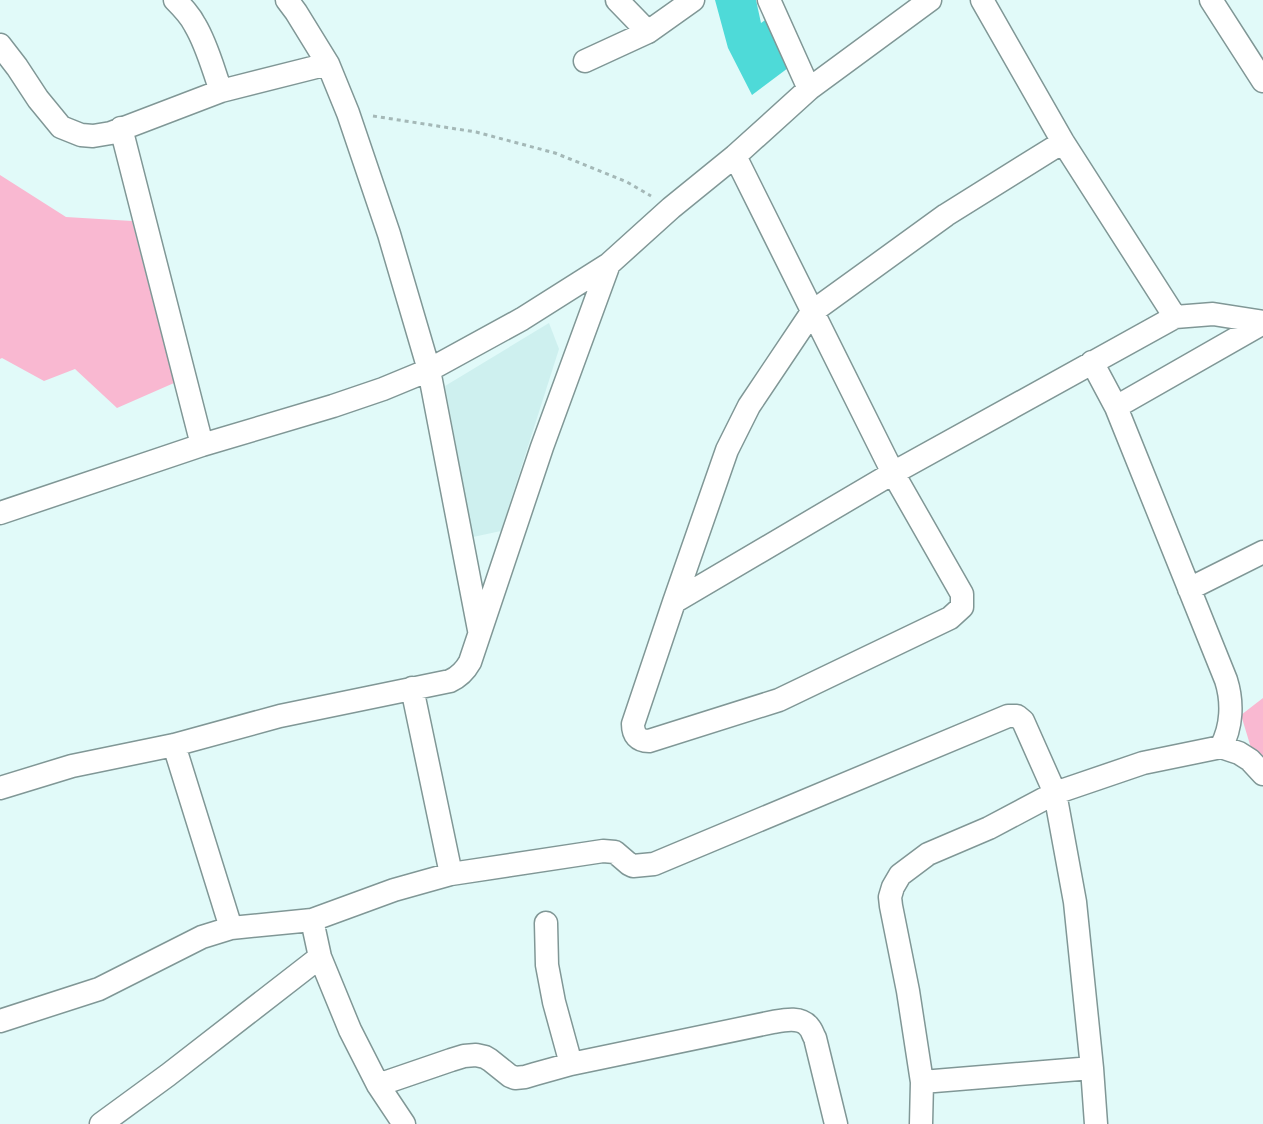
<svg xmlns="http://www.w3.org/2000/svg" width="1263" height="1124" viewBox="0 0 1263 1124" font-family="'Sofia Sans Condensed',sans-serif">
  <rect width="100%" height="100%" fill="#e1faf9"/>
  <path fill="#cef0ef" d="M 549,323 L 559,349 L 501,531 L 473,537 L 445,386 Z"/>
  <path fill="#f9b8d1" d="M 0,175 L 66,217 L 132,221 L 174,383 L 117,408 L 75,369 L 44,381 L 2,358 L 0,359 Z
    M 1263,698 L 1263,758 L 1255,761 L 1241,715 Z"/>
  <path fill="#4edad8" d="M 715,0 L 756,0 L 761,23 L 767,19 L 792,65 L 752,95 L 728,48 Z"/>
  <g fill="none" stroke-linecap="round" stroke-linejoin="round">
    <defs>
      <path id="street" d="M 175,0 C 183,8 190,15 195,25 C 207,45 213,69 221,91
        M 287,0 L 296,12 L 328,64 L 348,113 L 389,234 L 429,370 L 479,630
        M 617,0 L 648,32
        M 769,0 L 809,89
        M 982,0 L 1063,142 L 1175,317
        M 1211,0 L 1263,81
        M 0,45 L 17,67 L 38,99 L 61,127 L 81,135 L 93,136 L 111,133 L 221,91 L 328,64
        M 585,61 L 648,32 L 693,0
        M 121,128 L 202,445
        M 735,156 L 893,473 L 962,594 L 962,607 L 950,618 L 779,700 L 649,741 C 638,741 633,735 633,724 L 674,602 L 727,450 L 749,406 L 812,312 L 946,215 L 1063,142
        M 1092,362 L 1116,407
        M 0,513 L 202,445 L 333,406 L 383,389 L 429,370 L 522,319 L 609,264 L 671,208 L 735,156 L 809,89 L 930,0
        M 1189,589 L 1263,552
        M 674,602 L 893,473 L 1175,317 L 1213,314 L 1263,322
        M 412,688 L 451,874
        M 174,745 L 231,928
        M 1221,747 C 1232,727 1233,702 1226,680 L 1116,407 L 1263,323
        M 0,788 L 72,766 L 174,745 L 280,716 L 450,681 C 459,677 465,671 470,662 L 542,447 L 609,264
        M 312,920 L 320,957 L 350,1030 L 378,1085 L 404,1124
        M 546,923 L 547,965 L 554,1002 L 571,1064
        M 0,1021 L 99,989 L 202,937 L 231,928 L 312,920 L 394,890 L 451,874 L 603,851 L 615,852 L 629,864 L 633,866 L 654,864 L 1008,716 L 1017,716 L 1023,721 L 1055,793 L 1075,902 L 1092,1068 L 922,1082 L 921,1124
        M 1092,1068 L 1096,1124
        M 922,1082 L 908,991 L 891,906 L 890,897 L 893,887 L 900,875 L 928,854 L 989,828 L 1055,793 L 1143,763 L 1221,747 L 1239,753 L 1250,760 L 1263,774
        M 378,1085 L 451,1060 L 464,1056 L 476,1055 L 485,1057 L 490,1060 L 510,1076 L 515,1078 L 525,1077 L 535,1074 L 571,1064 L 773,1022 C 784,1020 801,1016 809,1027 C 812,1030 813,1035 815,1038 L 836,1124
        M 101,1124 L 168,1075 L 320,957"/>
    </defs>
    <use href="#street" stroke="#809796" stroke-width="25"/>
    <path stroke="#a4b8b7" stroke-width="3" stroke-dasharray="4 4" stroke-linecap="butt" d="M 373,116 L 476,132 L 555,153 L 627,182 L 651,196"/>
    <use href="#street" stroke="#fff" stroke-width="22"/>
  </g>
</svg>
